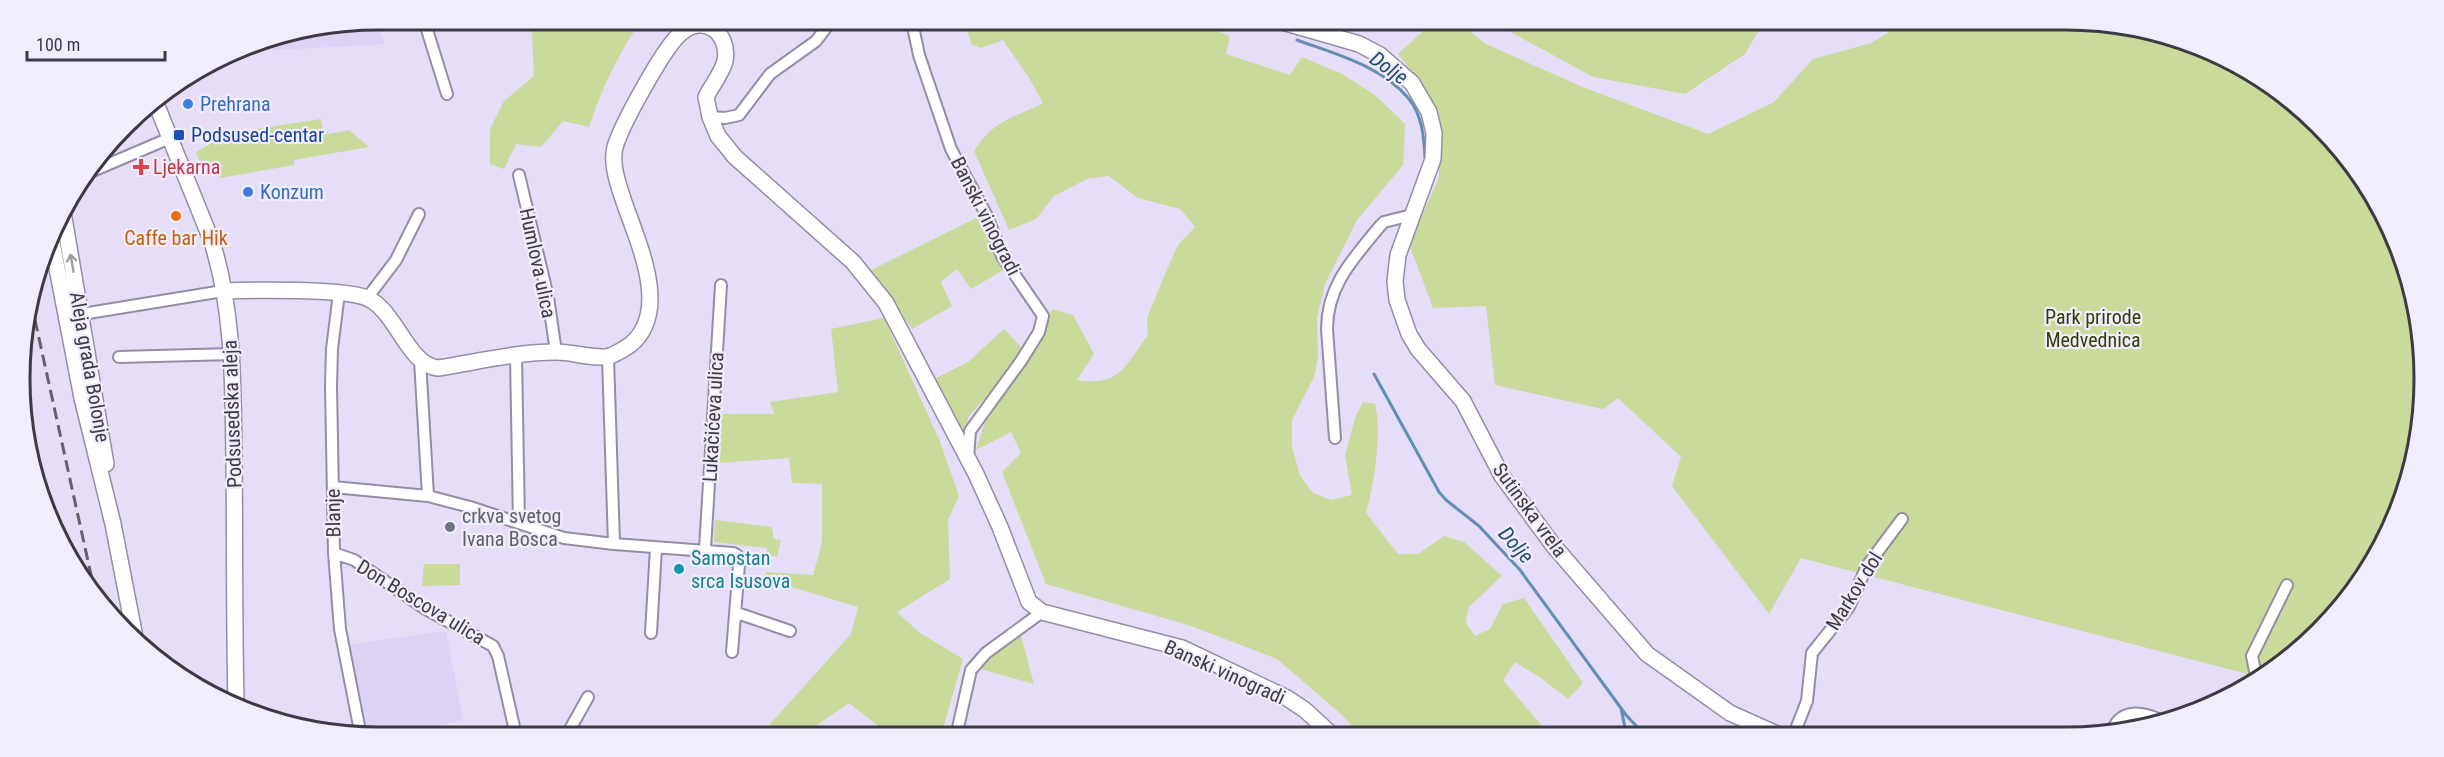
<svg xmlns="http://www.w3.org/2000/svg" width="2444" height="757" viewBox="0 0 2444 757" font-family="'Roboto Condensed',sans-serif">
  <rect width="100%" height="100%" fill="#e6def8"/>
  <path fill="#ddd3f5" d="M 376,20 L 385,44 L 242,52 L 241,47 Z
    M 446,631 L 463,720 L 412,731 L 365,731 L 347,645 Z"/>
  <path fill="#c9da9b" d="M 538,20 L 641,21 C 619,52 601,90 589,127 L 563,121 L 541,147 L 516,144 L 504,169 L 490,164 L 490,129 L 504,101 L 534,76 L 532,33 Z
    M 976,22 L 1196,23 L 1230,36 L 1226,54 L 1290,75 L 1302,57 L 1342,74 L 1375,95 L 1405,124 L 1403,165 L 1357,220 L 1325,284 L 1317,318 L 1318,358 L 1314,377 L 1292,420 L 1292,447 L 1300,476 L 1313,493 L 1331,500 L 1352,495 L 1345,456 L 1355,418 L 1363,402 L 1375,404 C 1382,433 1374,485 1366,513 L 1398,554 L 1418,554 L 1444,536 L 1464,542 L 1502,576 L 1468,608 L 1466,623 L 1475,636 L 1490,629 L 1503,604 L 1524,598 L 1583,683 L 1568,699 L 1541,678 L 1515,662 L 1503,680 L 1548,733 L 1358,733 L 1342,715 L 1277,659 L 1191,626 L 1046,584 L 1002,472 L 1021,453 L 1011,432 L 976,450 L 985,422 L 1039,344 L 1052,309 L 1073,315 L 1094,354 L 1077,380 C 1120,387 1125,366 1148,335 L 1147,318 L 1168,267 L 1178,245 L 1195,227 L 1180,209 L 1138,198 L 1109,176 L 1089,178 L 1054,196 L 1036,219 L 1009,230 L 974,151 C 995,119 1012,119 1043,103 L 1029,78 L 1003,40 L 981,48 L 972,45 L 967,30 Z
    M 1428,24 L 1461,24 L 1486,44 L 1585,88 L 1708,134 L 1774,102 L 1813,59 L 1871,43 L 1899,26 L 2136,26 L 2265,80 L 2364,179 L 2418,309 L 2418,449 L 2377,558 L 2302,648 L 2259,677 L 1801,558 L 1769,614 L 1672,486 L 1681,457 L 1618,398 L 1603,409 L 1495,385 L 1486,306 L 1433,308 L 1409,244 L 1439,178 L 1438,129 L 1417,78 L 1398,54 L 1430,25 Z
    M 1496,24 L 1762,25 L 1745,54 L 1685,94 L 1593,77 Z
    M 321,119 L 324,135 L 349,130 L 369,147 L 294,160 L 294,165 L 220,178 L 218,172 L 209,173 L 205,164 L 201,165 L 196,152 L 230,133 Z
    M 982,215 L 1007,268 L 971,289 L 957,269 L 941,282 L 952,306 L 912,329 L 871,270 Z
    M 884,318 L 939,439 L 959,496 L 948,520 L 950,579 L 897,612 L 920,633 L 963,659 L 942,732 L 886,732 L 849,703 L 807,732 L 763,732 L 851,634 L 858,607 L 765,579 L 766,572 L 813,575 L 822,543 L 822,484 L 792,483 L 789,458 L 718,463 L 722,414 L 774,414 L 770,402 L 838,392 L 831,329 Z
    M 1004,329 L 1024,350 L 1000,382 L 968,417 L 966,439 L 936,378 L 968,362 Z
    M 715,520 L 772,527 L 774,539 L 781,540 L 777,557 L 767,555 L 767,548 L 714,542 Z
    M 424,564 L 460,564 L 460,585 L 422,586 Z
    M 1021,636 L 1034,684 L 981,669 L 993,656 Z"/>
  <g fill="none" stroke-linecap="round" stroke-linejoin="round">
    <path stroke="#638db2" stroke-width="3" d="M 1297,40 C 1335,54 1382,66 1409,99 C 1422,115 1424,137 1425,157
      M 1374,374 L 1439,492 L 1446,500 L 1479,526 L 1520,570 L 1626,715 L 1643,733
      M 1621,708 L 1626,733"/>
    <defs>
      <path id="street" d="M 424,20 L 447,94
        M 912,22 L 919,55 L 951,149 L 987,216 L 1002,256 L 1043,316 L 1039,332 L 1021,361 L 970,431 L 968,458
        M 710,117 L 725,118 L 739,115 L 770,74 L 816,41 L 831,21
        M 95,170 L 170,138
        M 519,175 L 548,297 L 556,352
        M 339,293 L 332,349 L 331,385 L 334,553 L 340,629 L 360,731
        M 368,297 L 396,260 L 419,214
        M 76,315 L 223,291
        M 516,356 L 519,523
        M 119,357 L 232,354
        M 608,357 L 614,544
        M 420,360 L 428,496
        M 1335,438 L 1327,329 C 1327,285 1354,258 1380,226 L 1384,222 L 1412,215
        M 333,487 L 428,496 L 470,507 L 564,538 L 614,544 L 733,553 L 737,555 L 739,565 L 732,652
        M 705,549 L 721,285
        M 334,553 L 354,560 L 424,608 L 493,646 L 498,656 L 515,731
        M 737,613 L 790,631
        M 651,633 L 656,548
        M 2260,676 L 2255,671 L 2252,656 L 2287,585
        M 569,731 L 588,697
        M 957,732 L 971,670 L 986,653 L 1042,612
        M 1794,734 L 1807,701 L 1812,653 L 1849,607 L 1867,566 L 1902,519
        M 2111,734 C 2119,708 2140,711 2161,720"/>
      <path id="secondary" d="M 1286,23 L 1359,44 L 1380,55 L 1412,83 L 1429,112 L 1434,133 L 1433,159 L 1398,255 L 1395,281 L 1397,300 L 1409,334 L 1418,349 L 1463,401 L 1502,476 L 1553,545 L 1647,654 L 1730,713 L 1777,734
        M 155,101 L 212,242 C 234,312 233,387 234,459 C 235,540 234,620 236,701
        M 63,212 L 106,464
        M 51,237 L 82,398 L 113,524 L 134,632
        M 223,291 C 251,290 349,288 369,299 C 397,313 408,365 438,368 C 477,362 517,352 556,352 C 572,352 589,358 606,357 C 613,356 624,349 630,345 C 673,310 635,237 622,196 C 617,181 611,162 615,147 C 622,124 664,47 681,33 C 704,13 730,33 725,61 C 722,73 712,85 706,97 L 710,117 L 718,136 L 735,157 L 853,262 L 886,303 L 976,474 L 1000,527 L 1029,602 L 1042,612 L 1182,648 L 1287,698 L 1305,710 L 1330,733"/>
    </defs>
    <use href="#street" stroke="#958da5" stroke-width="14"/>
    <use href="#secondary" stroke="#958da5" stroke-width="18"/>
    <use href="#street" stroke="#fff" stroke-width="10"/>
    <use href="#secondary" stroke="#fff" stroke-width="15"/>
    <path stroke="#64606e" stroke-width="3" stroke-dasharray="12 6" stroke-linecap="butt" d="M 31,302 L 95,593"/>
  </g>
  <defs><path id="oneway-shaft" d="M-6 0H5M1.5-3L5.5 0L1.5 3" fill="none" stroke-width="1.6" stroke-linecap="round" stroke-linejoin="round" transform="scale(1.5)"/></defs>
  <use stroke="#9e9ca2" href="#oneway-shaft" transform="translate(72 263) rotate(-100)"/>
  <g fill="#3f7fe0" stroke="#f2edfd" stroke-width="2">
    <circle cx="188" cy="104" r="6"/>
    <circle cx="248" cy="192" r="6"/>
  </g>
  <rect fill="#1a4fb4" stroke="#f2edfd" stroke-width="2" x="173" y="129" width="12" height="12" rx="3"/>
  <path fill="#e0444e" stroke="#f2edfd" stroke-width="2" d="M138 158h6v6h6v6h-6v6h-6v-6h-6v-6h6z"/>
  <circle fill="#e8710a" stroke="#f2edfd" stroke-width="2" cx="176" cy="216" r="6"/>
  <circle fill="#6b7280" stroke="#f2edfd" stroke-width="2" cx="450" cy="527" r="6"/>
  <circle fill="#0f9aa8" stroke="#f2edfd" stroke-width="2" cx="679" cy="569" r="6"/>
  <g text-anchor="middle" stroke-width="4.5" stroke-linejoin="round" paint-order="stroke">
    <g font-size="20" fill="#366cbe" stroke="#f2edfd" text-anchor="start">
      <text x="200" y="111">Prehrana</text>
      <text x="260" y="199">Konzum</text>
    </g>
    <g font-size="20" fill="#164399" stroke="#f2edfd" text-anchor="start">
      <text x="191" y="142">Podsused-centar</text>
    </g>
    <g font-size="20" fill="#be3a42" stroke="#f2edfd" text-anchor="start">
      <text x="153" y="174">Ljekarna</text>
    </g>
    <g font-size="20" fill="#3d3a44" stroke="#f2edfd">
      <text transform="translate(986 216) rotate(63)" y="7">Banski vinogradi</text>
      <text transform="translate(538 263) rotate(78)" y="7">Humlova ulica</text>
      <text transform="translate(90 367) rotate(80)" y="7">Aleja grada Bolonje</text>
      <text transform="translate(232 414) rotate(-92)" y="7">Podsusedska aleja</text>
      <text transform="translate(713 417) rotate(-87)" y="7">Lukačićeva ulica</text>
      <text transform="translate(1530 510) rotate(54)" y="7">Sutinska vrela</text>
      <text transform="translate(333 513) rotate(-91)" y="7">Blanje</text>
      <text transform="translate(1854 591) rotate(-58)" y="7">Markov dol</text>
      <text transform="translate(421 602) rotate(31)" y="7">Don Boscova ulica</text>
      <text transform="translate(1225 672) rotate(24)" y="7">Banski vinogradi</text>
    </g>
    <g font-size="20" fill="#c56008" stroke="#f2edfd">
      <text x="176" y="245">Caffe bar Hik</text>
    </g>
    <g font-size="20" fill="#333d07" stroke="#f2edfd">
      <text x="2093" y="324">Park prirode<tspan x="2093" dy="23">Medvednica</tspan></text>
    </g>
    <g font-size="20" fill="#5b616d" stroke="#f2edfd" text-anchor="start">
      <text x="462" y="523">crkva svetog<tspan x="462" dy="23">Ivana Bosca</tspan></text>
    </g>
    <g font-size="20" fill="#0d838f" stroke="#f2edfd" text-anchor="start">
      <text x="691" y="565">Samostan<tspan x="691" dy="23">srca Isusova</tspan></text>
    </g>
    <g font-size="21" font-style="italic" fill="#1e4c6d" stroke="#f2edfd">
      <text transform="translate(1389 68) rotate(35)" y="7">Dolje</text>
      <text transform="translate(1516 545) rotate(48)" y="7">Dolje</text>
    </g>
  </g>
  <path d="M0 0H2444V757H0ZM378 30H2066A348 348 0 0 1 2414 378V379A348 348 0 0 1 2066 727H378A348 348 0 0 1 30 379V378A348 348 0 0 1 378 30Z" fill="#f2edfd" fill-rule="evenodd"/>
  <path fill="none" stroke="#3d3a44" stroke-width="3" d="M378 30H2066A348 348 0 0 1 2414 378V379A348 348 0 0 1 2066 727H378A348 348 0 0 1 30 379V378A348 348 0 0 1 378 30Z"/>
  <path d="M27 51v9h138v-9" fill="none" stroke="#3d3a44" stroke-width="3"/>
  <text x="36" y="51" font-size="18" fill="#3d3a44" stroke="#f2edfd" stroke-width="4.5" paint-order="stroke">100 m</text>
</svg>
